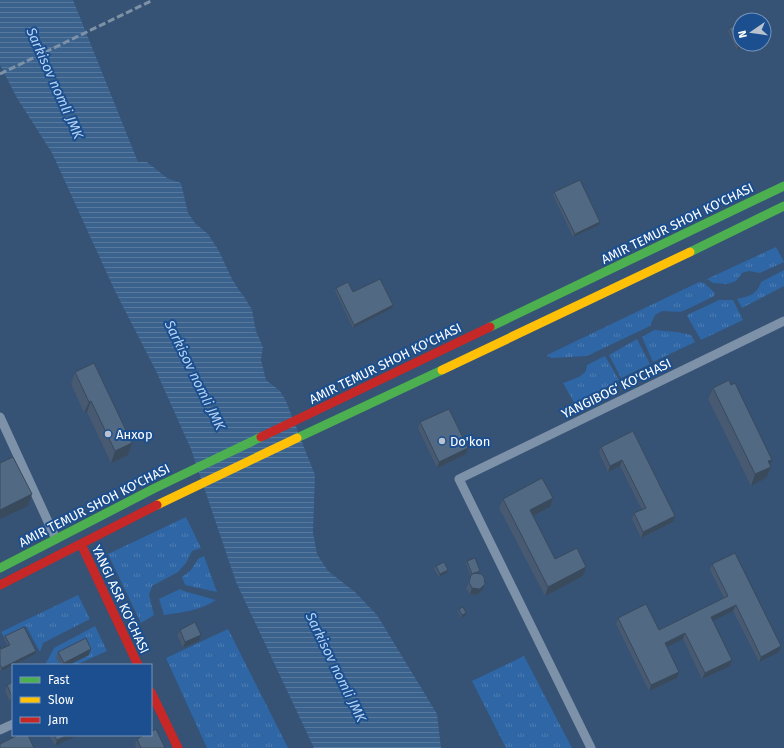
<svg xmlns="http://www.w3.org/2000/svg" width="784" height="748" viewBox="0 0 784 748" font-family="'Fira Sans',sans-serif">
  <defs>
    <pattern id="grass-tufts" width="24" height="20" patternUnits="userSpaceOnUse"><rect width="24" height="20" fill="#2f66a5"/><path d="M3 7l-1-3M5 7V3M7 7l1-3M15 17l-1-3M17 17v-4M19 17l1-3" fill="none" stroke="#4e7db2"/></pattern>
    <pattern id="water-rules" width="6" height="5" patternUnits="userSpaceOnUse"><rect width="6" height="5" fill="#3b618d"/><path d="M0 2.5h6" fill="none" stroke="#58799e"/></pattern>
  </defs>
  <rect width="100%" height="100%" fill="#365274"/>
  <path fill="url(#grass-tufts)" d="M 776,247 L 784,262 L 760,273 L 749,271 L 742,273 L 736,281 L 728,284 L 713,283 L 707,279 Z
    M 784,270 L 784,286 L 742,308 L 737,299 C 749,296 757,295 761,282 Z
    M 699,282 L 704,283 L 715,293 L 714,296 L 690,308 L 680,312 L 662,311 L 655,315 L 650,326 L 587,356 L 552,358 L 547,356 L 549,354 Z
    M 719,300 L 733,300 L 743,320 L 701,340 L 687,316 L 689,314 Z
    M 654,330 L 677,332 L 691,335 L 695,342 L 653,362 L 642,337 Z
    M 637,339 L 650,364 L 621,378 L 609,355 Z
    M 605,356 L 619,380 L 575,404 L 563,383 L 579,377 L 586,371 L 587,365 Z
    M 186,517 L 201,548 L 192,551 L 186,563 L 178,572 L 152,586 L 149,595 L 154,615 L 141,623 L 108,554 Z
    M 204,556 L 217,592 L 185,585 L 182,577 L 191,570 L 198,559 Z
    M 180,589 L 184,591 L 216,600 C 200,611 183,612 164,615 L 159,599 Z
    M 78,595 L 90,619 L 43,643 L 40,652 L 26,626 L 4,637 L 1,632 Z
    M 95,626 L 107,651 L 76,665 L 45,665 L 54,648 Z
    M 228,629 L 288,748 L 207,748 L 166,658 Z
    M 524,656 L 572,748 L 506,748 L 472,681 Z"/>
  <path fill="url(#water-rules)" d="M 0,0 L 73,0 L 138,162 L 147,162 L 167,178 L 181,183 L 188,213 L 195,223 L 208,234 L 219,251 L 232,279 L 239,290 L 245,298 L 252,310 L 256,331 L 263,347 L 261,360 L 266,380 L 280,391 L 286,401 L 315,475 L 313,533 L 317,554 L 328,571 L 355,592 L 377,615 L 437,714 L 441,748 L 314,748 L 236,582 L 191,449 L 156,371 L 115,291 L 52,153 L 17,98 L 0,65 Z"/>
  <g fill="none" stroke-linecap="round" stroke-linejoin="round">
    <path stroke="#7d92a8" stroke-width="9" d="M 0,417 L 56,539
      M 0,730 L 13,724
      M 591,748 L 459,479 L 784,321"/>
    <path stroke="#4caf50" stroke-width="9" d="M 690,252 L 784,206
      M 490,327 L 784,186
      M 297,438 L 442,370
      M 0,568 L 155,488 L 261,437"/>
    <path stroke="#ffc107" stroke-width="9" d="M 442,370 L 690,252
      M 157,505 L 297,438"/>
    <path stroke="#c62828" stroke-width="9" d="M 261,437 L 490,327
      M 81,544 L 138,665
      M 0,585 L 157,505
      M 151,692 L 178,748"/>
    <path stroke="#7e92a7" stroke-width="3" stroke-dasharray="7 3" stroke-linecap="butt" d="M 0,74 L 153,0"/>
  </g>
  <path fill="#475a72" d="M 729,28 L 740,44 L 750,44 L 737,50 L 728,31 Z
    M 554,192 L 599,225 L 573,237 L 553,195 Z
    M 336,288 L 353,292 L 393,305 L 392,308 L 353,328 L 335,291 Z
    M 75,372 L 132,443 L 128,455 L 111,463 L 87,412 L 84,413 L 71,384 Z
    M 713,388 L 770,465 L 766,478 L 751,486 L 708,399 Z
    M 420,422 L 468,448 L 466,454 L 437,468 L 418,428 Z
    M 633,431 L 673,522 L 641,538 L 632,519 L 634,513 L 642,510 L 620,466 L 608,472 L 599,453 L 601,447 Z
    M 553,498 L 550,507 L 533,516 L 555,559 L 583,576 L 545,596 L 499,508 L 503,499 Z
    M 467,561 L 479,574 L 482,590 L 477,595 L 470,594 L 466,588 L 471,577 L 466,564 Z
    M 712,564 L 781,646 L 779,652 L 759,662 L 733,611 L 713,621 L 732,660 L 730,666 L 702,679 L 683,639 L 667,647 L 677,678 L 649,691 L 616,624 L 618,618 L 659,630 L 724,598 L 710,570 Z
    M 436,566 L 448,570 L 447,573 L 439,577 L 434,569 Z
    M 459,609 L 465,616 L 461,618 L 458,612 Z
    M 180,630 L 199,641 L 183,648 L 177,635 Z
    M 5,636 L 35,654 L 1,671 L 0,670 L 0,646 L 1,649 L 8,646 L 4,639 Z
    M 58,652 L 89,655 L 69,665 L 60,665 L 56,658 Z
    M 13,682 L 13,700 L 10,702 L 5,691 L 7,685 Z
    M 49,735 L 78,735 L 55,746 Z
    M 137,739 L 165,748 L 136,748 L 135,744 Z"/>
  <path fill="#394a5c" d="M 744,44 L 750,44 L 737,50 L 738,47 Z
    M 600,222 L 599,225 L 573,237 L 575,234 Z
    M 393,305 L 392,308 L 353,328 L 354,325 Z
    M 91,401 L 87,412 L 84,413 L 89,402 Z
    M 132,443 L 128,455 L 111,463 L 115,451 Z
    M 468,448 L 466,454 L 437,468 L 439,462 Z
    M 622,460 L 620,466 L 608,472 L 610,466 Z
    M 772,460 L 769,468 L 771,467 L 766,478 L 751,486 L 755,474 L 768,461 Z
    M 32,494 L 28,506 L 0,519 L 0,510 Z
    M 553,498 L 550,507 L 527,519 L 530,510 Z
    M 675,516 L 673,522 L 641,538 L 643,532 Z
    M 586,567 L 583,576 L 545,596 L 548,587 Z
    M 448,570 L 447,573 L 439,577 L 440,574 Z
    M 485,584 L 482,590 L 477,595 L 470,594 L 472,588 Z
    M 736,605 L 733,611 L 709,623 L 711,617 Z
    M 466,613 L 465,616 L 461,618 L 462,615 Z
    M 685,633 L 683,639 L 663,649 L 665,643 Z
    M 201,635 L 199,641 L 183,648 L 185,642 Z
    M 781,646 L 779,652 L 759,662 L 761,657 Z
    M 91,649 L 89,655 L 69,665 L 63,665 L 64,663 Z
    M 36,651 L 35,654 L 1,671 L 2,668 Z
    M 732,660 L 730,666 L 702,679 L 705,673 Z
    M 679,672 L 677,678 L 649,691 L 651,685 Z
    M 13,695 L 13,700 L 10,702 L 12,696 Z
    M 68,735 L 78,735 L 55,746 L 57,740 Z"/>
  <path fill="#526984" stroke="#394a5c" d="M 740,24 L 740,44 L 744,44 L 738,47 L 729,28 Z
    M 580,180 L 600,222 L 575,234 L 554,192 Z
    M 380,279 L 393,305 L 354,325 L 336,288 L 348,282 L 353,292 Z
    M 94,363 L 132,443 L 115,451 L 91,401 L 89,402 L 75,372 Z
    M 729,380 L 731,385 L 735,383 L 772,460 L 768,461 L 771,467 L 755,474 L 713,388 Z
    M 449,409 L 468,448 L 439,462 L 420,422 Z
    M 633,431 L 675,516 L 643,532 L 634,513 L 646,508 L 622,460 L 610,466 L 601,447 Z
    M 13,457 L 32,494 L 0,510 L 0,463 Z
    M 542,478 L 553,498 L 530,510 L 555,559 L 577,548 L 586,567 L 548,587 L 503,499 Z
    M 735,553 L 781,646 L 761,657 L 736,605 L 711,617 L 732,660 L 705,673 L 685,633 L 665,643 L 679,672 L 651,685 L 618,618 L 646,604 L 659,630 L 728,596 L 712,564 Z
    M 475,558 L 480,571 L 472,574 L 467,561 Z
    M 444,562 L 448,570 L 440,574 L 436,566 Z
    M 474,573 L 481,574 L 484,577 L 485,584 L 480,589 L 472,588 L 469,582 L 471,575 Z
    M 463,607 L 466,613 L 462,615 L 459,609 Z
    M 195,622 L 201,635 L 185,642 L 180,630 Z
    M 24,627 L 36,651 L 2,668 L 0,665 L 0,646 L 1,649 L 10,645 L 5,636 Z
    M 86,638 L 91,649 L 64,663 L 58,652 Z
    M 13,682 L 13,695 L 12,696 L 7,685 Z
    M 156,729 L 165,748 L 141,748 L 137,739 L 144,735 L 151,735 L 151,732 Z
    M 18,735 L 28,735 L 34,748 L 0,748 L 0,744 Z
    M 54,735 L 68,735 L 57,740 Z"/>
  <g fill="#b9c2ce" stroke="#1b4f8f" stroke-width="1.5">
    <circle cx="108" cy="434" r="4"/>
    <circle cx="442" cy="441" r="4"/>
  </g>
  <g text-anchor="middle" stroke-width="4" stroke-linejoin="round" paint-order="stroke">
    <g font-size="13" fill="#fff" stroke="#1b4f8f">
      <text transform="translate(677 223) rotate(-26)" y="5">AMIR TEMUR SHOH KO'CHASI</text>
      <text transform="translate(385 363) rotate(-26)" y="5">AMIR TEMUR SHOH KO'CHASI</text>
      <text transform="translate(616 388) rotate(-26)" y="5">YANGIBOG‘ KO'CHASI</text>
      <text transform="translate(94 505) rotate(-27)" y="5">AMIR TEMUR SHOH KO'CHASI</text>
      <text transform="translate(121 599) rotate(65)" y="5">YANGI ASR KO'CHASI</text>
    </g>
    <g font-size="13" fill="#fff" stroke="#1b4f8f" text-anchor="start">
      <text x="116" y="439">Анхор</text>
      <text x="450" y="446">Do'kon</text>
    </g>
    <g font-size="14" font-style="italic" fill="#b5d3f5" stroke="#1b4f8f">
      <text transform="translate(55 83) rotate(66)" y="5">Sarkisov nomli JMK</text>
      <text transform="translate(195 375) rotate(64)" y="5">Sarkisov nomli JMK</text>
      <text transform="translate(336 667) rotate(64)" y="5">Sarkisov nomli JMK</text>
    </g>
  </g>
  <rect x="12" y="664" width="140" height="72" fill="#1b4f8f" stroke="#7695bc"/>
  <rect x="20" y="677" width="20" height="6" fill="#4caf50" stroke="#7695bc"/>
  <text x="48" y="684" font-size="12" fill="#ffffff">Fast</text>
  <rect x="20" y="697" width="20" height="6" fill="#ffc107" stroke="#7695bc"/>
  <text x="48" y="704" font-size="12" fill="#ffffff">Slow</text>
  <rect x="20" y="717" width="20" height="6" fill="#c62828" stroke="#7695bc"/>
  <text x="48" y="724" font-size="12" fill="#ffffff">Jam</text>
  <g transform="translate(752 32) rotate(257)"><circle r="19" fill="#1b4f8f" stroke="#7695bc"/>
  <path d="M0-3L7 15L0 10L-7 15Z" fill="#b9c2ce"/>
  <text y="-6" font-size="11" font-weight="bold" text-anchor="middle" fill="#ffffff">N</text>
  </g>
</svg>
